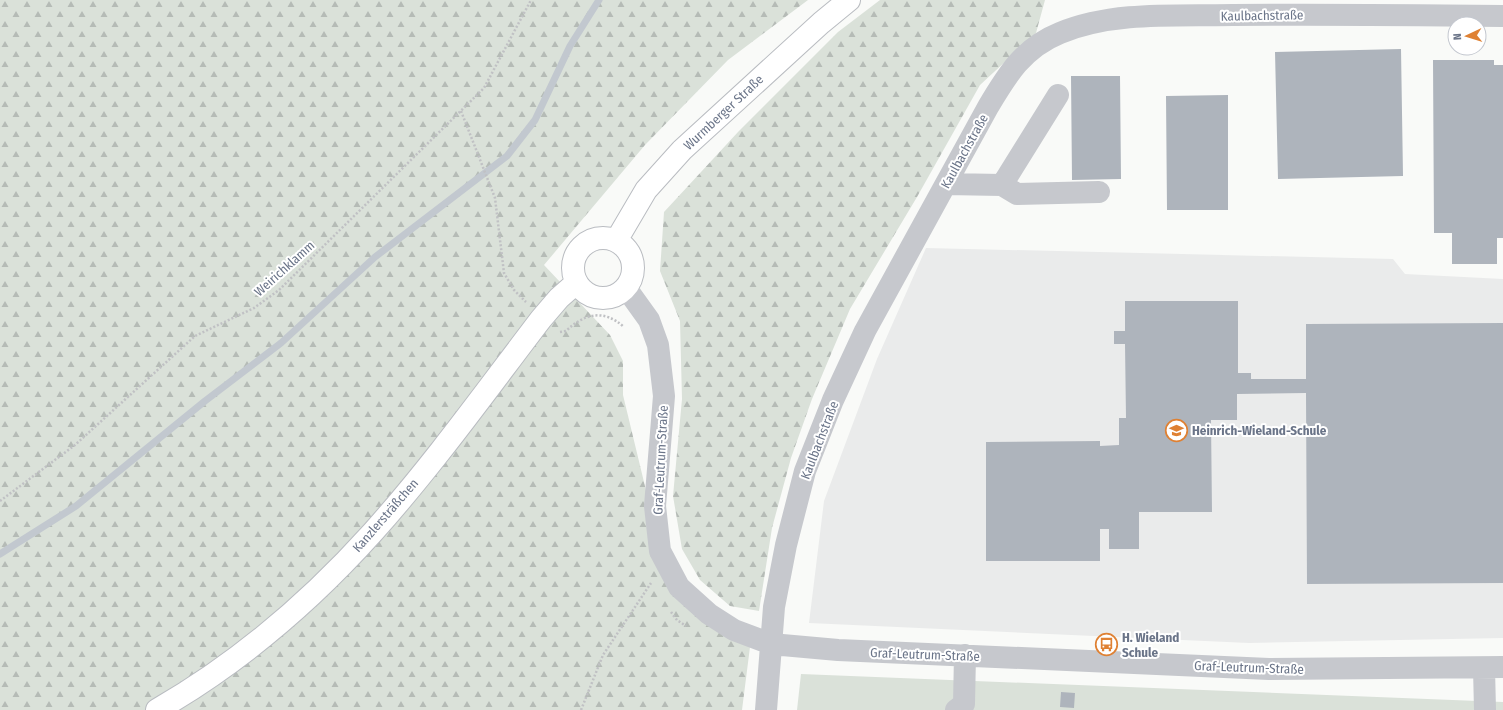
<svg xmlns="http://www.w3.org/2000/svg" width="1503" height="710" viewBox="0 0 1503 710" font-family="'Fira Sans Condensed',sans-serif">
  <defs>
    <pattern id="forest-firs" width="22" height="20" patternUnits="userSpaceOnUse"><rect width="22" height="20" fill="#dae1d9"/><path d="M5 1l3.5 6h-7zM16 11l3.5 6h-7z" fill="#b5bbb6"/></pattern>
  </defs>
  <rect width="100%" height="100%" fill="#f9faf8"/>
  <path fill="#eaebeb" d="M 926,248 L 1393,259 L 1405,274 L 1503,279 L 1503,638 L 1249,643 L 809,623 L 824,501 L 877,359 Z"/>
  <path fill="url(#forest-firs)" d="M 0,0 L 808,0 L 728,60 L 645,145 L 544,265 L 610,335 L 623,361 L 623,395 L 650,507 L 664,581 L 680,602 L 712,627 L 750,647 L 742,710 L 0,710 Z
    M 880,0 L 1045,0 L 1036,33 L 980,85 L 917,197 L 850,309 L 812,399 L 791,458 L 772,528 L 759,611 L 730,606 L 700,580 L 682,549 L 673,496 L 682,399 L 680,321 L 660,271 L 664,212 L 738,132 L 838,32 Z"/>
  <path fill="#dae1d9" d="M 801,674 L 1503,702 L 1503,710 L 797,710 Z"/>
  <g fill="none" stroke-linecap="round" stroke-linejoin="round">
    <path stroke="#c2c8cf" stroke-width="7" d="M 0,554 L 76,506 L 205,401 L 281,343 L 375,257 L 507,156 L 535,120 L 570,46 L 599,0"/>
  </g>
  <path fill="#aeb4bc" d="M 1401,49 L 1403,176 L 1278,179 L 1275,52 Z
    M 1433,60 L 1494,60 L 1494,65 L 1503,65 L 1503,238 L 1497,238 L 1497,264 L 1452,264 L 1452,233 L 1434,233 Z
    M 1071,76 L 1120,76 L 1121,179 L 1072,180 Z
    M 1228,95 L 1228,210 L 1167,210 L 1166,96 Z
    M 1125,301 L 1238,301 L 1238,373 L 1251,373 L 1251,379 L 1306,379 L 1306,324 L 1503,323 L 1503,583 L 1307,584 L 1306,393 L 1237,394 L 1237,420 L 1211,420 L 1212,512 L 1139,512 L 1139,549 L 1109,549 L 1109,529 L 1100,529 L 1100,561 L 986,561 L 986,442 L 1100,441 L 1100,446 L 1119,445 L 1119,418 L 1126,418 L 1125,344 L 1114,344 L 1114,331 L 1125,331 Z
    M 1061,692 L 1075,693 L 1074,708 L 1060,707 Z"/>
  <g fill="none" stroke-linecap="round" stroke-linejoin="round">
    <defs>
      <path id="major" d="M573 268a30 30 0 1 1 60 0a30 30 0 1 1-60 0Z
        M 616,241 L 646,190 L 682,150 L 821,23 L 849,0
        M 157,710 C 237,664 311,601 373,532 C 433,465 486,391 541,319 L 559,298 L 576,283"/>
    </defs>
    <use href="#major" stroke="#b9bcc1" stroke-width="24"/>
    <path stroke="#c0c1c4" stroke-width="2.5" stroke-dasharray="2 2" stroke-linecap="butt" d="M 461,111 L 495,198 L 504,273 L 514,290 L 526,302
      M 560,332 L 566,331 C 585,313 604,309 624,327
      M 0,501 L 75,445 L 195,336 L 254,308 L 279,290 L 484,88 L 531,0
      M 671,612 L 677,620 L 686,626
      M 581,710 L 603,655 L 651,583"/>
    <path stroke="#c6c8cd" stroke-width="22" d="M 946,184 L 1002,185 L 1058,95
      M 1002,185 L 1017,194 L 1099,192
      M 626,288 L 649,320 L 658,345 L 664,396 L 655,506 L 660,551 L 679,587 L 709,614 L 734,630 L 771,644 L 838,650 L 1269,669 L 1503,667
      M 1484,668 L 1485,710
      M 766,710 L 774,607 L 786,545 L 805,471 L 833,400 L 865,331 L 988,107 C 1007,75 1023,48 1060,33 C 1113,11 1177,16 1233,15 C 1323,14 1413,15 1503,16
      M 956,710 L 964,704 L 965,655"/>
    <use href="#major" stroke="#fff" stroke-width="22"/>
  </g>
  <defs>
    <symbol id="university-ring" viewBox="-11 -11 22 22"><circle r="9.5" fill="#fff" stroke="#df8133" stroke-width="1.5"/><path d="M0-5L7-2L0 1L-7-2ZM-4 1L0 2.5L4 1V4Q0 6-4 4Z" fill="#df8133"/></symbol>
    <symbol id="bus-ring" viewBox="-11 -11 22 22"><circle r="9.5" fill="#fff" stroke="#df8133" stroke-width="1.5"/><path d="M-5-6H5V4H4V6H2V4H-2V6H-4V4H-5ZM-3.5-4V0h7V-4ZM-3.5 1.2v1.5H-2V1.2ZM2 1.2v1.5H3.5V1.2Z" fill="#df8133"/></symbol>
  </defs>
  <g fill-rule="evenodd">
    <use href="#university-ring" x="1164" y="418" width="25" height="25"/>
    <use href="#bus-ring" x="1094" y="632" width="25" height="25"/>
  </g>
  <g text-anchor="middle" stroke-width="4" stroke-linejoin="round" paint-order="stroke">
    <g font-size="13" fill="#6a7488" stroke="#fff">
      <text transform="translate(1262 15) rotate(-1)" y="5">Kaulbachstraße</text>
      <text transform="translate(723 112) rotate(-43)" y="5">Wurmberger Straße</text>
      <text transform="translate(964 151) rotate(-61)" y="5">Kaulbachstraße</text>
      <text transform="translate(284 268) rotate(-42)" y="5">Weirichklamm</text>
      <text transform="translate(819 440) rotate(-69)" y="5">Kaulbachstraße</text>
      <text transform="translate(660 460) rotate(-87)" y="5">Graf-Leutrum-Straße</text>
      <text transform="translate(385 515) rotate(-49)" y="5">Kanzlersträßchen</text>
      <text transform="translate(925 654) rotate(2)" y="5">Graf-Leutrum-Straße</text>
      <text transform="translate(1249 667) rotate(2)" y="5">Graf-Leutrum-Straße</text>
    </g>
    <g font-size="13" font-weight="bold" fill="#6a7488" stroke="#fff" text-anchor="start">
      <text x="1192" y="435">Heinrich-Wieland-Schule</text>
      <text x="1122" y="642">H. Wieland<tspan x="1122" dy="15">Schule</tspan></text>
    </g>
  </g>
  <g transform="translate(1467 36) rotate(266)"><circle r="19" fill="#ffffff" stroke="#c3c7cf"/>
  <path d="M0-3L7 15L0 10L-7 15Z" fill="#df8133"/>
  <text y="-6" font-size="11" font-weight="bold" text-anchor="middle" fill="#6a7488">N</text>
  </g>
</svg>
